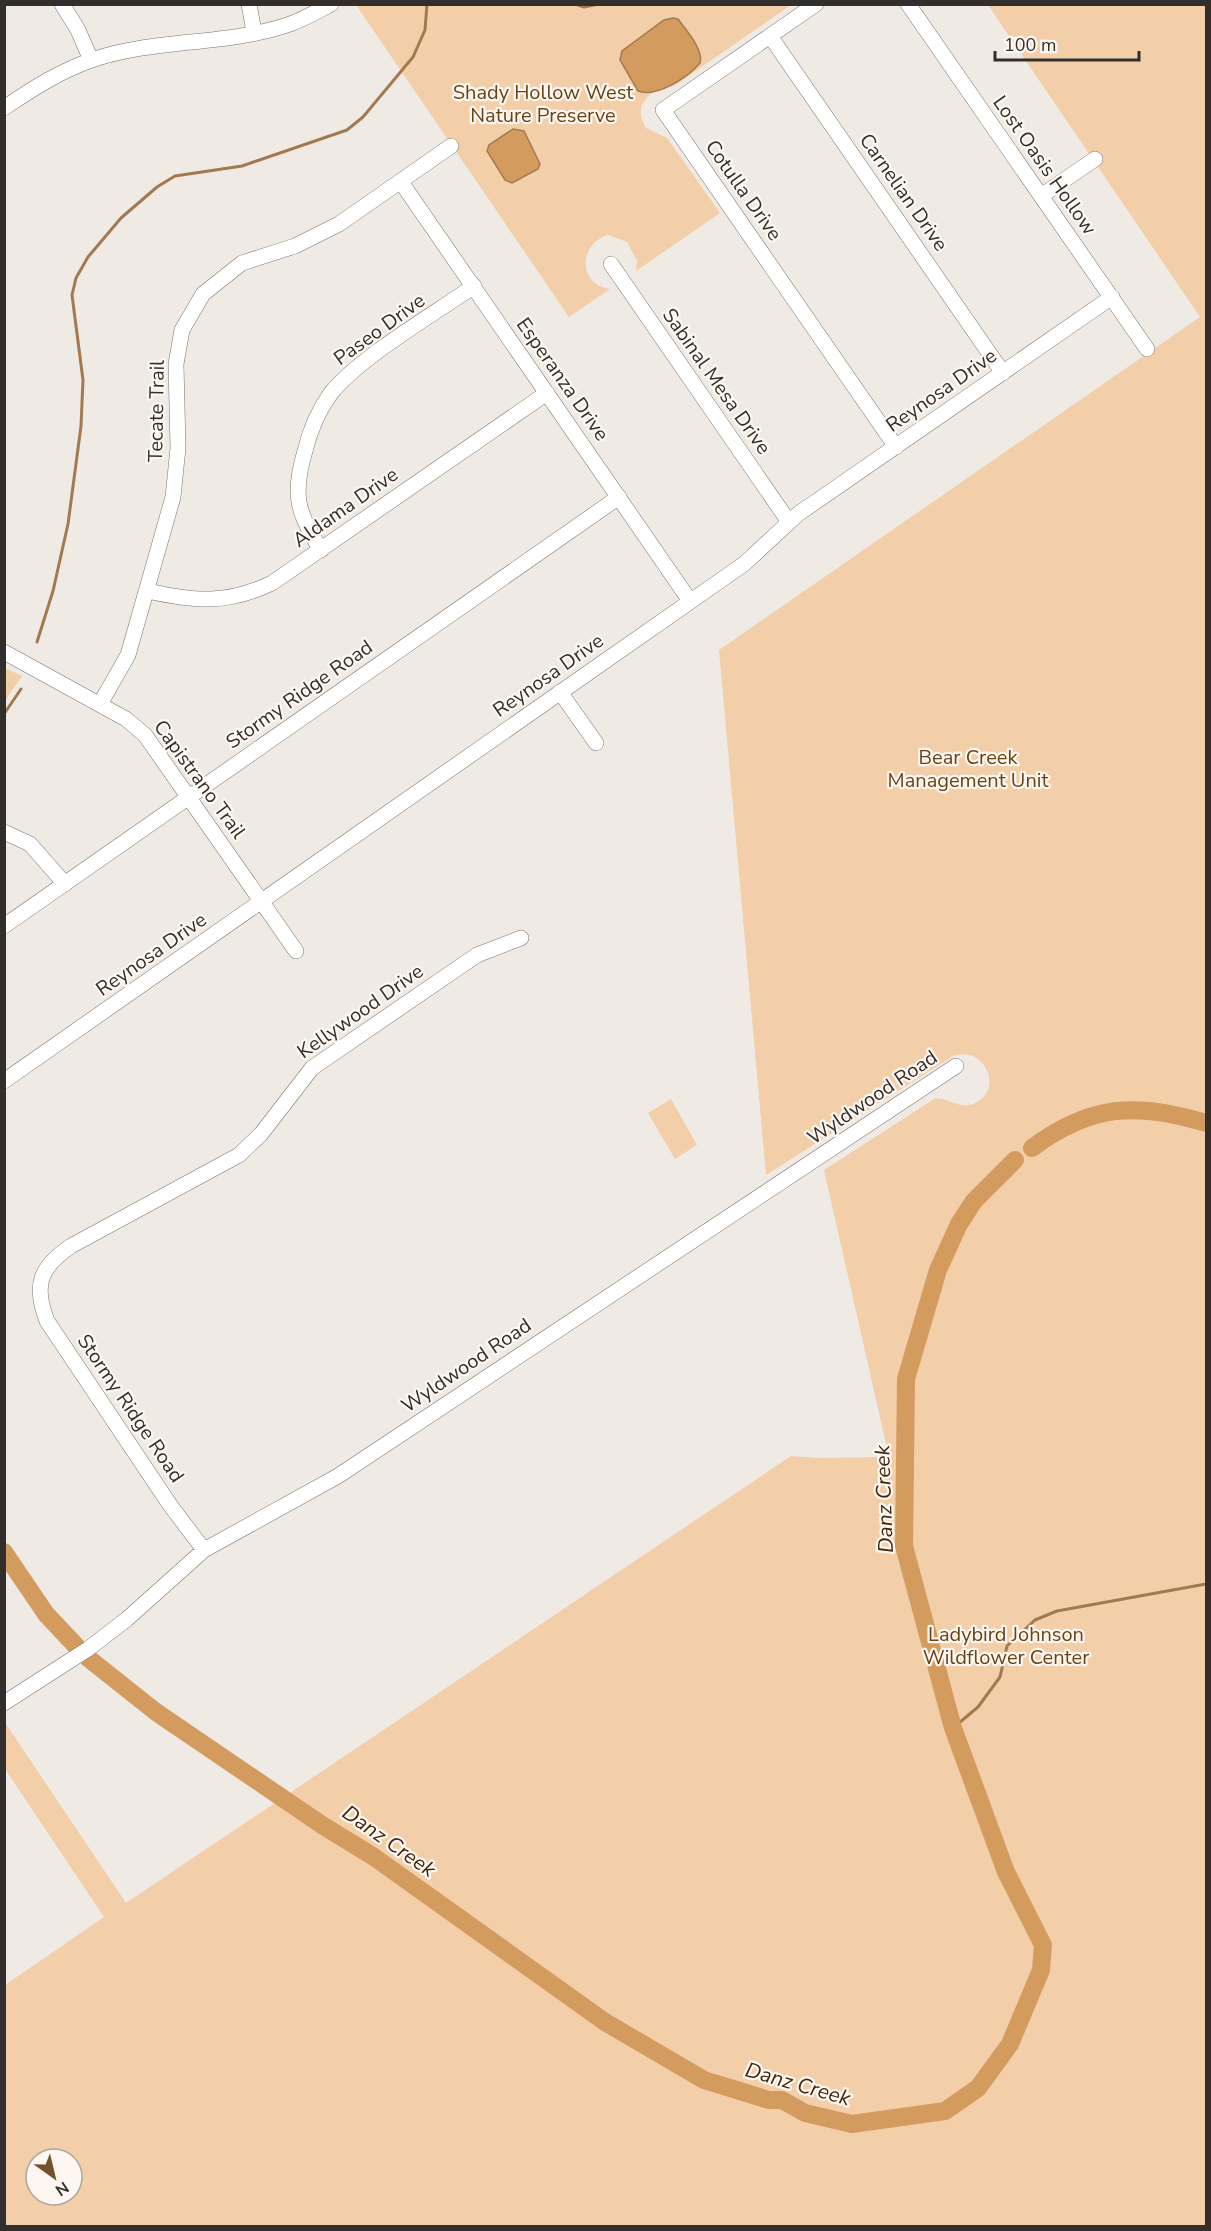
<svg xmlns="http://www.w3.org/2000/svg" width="1211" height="2231" viewBox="0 0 1211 2231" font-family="'Nunito Sans',sans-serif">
  <rect width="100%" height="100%" fill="#f0eae4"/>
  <path fill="#f2cea9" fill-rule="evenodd" d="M 356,5 L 791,5 L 674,86 C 651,88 631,104 646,128 L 667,138 L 720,213 L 636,271 L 637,261 L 627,242 L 608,235 C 578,244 578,285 610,289 L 569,317 Z
    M 988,5 L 1206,5 L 1206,2226 L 5,2226 L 5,1985 L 104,1917 L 5,1769 L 4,1721 L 126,1903 L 791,1456 L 818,1458 L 889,1457 L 824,1170 L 934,1099 C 948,1096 959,1111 975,1103 C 1005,1089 984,1045 953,1056 L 766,1175 L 719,650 L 1200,317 ZM 36,2159 L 72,2159 L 72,2195 L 36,2195 Z
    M 5,668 L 22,676 L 5,701 Z
    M 671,1099 L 697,1145 L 675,1159 L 648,1113 Z"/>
  <path fill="#d49b5f" stroke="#a37a50" stroke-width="1.5" d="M 673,18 L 678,19 C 686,30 704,50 700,63 C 688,77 657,98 638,91 L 620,60 L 622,51 L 664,20 Z
    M 513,129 L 524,131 L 540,164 L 538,169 L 512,183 L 505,180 L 487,151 L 489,145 Z"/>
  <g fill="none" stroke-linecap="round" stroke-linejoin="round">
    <path stroke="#a37a50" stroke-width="3" d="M 575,4 L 584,7 L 599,4
      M 37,642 L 53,591 L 68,524 L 81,426 L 83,380 L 72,295 L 76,278 L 88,257 L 121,218 L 157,187 L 175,176 L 242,166 L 347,130 L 363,117 L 413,57 L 425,30 L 427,4
      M 4,714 L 21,689
      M 953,1728 L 978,1707 L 1000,1677 L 1007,1646 L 1035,1620 L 1057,1611 L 1206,1584"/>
    <path stroke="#d49b5f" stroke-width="18" d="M 1032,1148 C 1091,1104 1137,1102 1206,1123
      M 4,1552 L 46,1614 L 77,1647
      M 88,1658 L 156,1712 L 322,1825 L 374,1857 L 605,2022 L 704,2080 L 769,2100 L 782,2100 L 805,2113 L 852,2124 L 945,2111 L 978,2088 L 1010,2044 L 1041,1970 L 1043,1945 L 1006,1872 L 953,1728 L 904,1546 L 906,1379 L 938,1270 L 959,1224 L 974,1201 L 1015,1160"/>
    <defs>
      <path id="minor" d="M 62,4 L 78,30 L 91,60
        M 249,4 L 254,32
        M 816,4 L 663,110 L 896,447
        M 908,4 L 1147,349
        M 770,36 L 1003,373
        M 4,108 C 32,89 60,71 92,60 C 156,38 227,46 290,24 C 304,19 318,11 331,4
        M 401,182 L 690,601
        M 1041,196 L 1095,159
        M 611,264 L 789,522
        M 321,550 C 297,513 292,494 305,451 C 310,430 318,411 331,393 C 363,355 431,316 474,286
        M 148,591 C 196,602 228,604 272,583 L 547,393
        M 4,652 L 126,719 L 145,735 L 296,951
        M 560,692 L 596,743
        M 100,704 L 128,655 L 173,497 L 178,448 L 176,364 L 182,330 L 203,294 L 242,263 L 295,246 L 339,224 L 451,146
        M 4,832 L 30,844 L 65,884
        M 4,926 L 619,497
        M 4,1081 L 744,564 L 798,514 L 1112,297
        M 204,1550 L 170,1505 L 47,1321 C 33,1285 40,1267 71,1246 L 239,1155 L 261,1134 L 312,1068 L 477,955 L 521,938
        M 4,1703 L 88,1649 L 127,1619 L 204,1550 L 338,1476 L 956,1066"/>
    </defs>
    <use href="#minor" stroke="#7a746f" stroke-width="16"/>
    <use href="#minor" stroke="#fff" stroke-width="15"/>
  </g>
  <g text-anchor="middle" stroke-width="4.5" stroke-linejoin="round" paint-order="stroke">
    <g font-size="20" fill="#694316" stroke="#fef7f1">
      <text x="543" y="99">Shady Hollow West<tspan x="543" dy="23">Nature Preserve</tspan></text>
      <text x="968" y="764">Bear Creek<tspan x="968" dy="23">Management Unit</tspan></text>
      <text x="1006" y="1641">Ladybird Johnson<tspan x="1006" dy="23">Wildflower Center</tspan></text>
    </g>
    <g font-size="20" fill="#312e2c" stroke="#fef7f1">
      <text transform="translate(1045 165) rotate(55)" y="7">Lost Oasis Hollow</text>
      <text transform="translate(744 190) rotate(55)" y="7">Cotulla Drive</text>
      <text transform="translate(904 192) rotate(55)" y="7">Carnelian Drive</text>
      <text transform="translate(379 329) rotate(-36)" y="7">Paseo Drive</text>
      <text transform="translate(563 379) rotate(55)" y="7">Esperanza Drive</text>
      <text transform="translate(717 381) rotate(55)" y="7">Sabinal Mesa Drive</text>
      <text transform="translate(941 390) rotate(-35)" y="7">Reynosa Drive</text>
      <text transform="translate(156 411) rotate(-89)" y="7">Tecate Trail</text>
      <text transform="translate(345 507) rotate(-35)" y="7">Aldama Drive</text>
      <text transform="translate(548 675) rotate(-35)" y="7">Reynosa Drive</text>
      <text transform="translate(299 694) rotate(-35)" y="7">Stormy Ridge Road</text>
      <text transform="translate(200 779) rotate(54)" y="7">Capistrano Trail</text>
      <text transform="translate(151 954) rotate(-35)" y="7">Reynosa Drive</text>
      <text transform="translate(360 1011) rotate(-35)" y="7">Kellywood Drive</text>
      <text transform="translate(872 1097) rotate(-34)" y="7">Wyldwood Road</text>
      <text transform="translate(466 1365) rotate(-34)" y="7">Wyldwood Road</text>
      <text transform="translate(131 1408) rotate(56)" y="7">Stormy Ridge Road</text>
    </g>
    <g font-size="21" font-style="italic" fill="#40280e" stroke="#fef7f1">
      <text transform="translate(884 1499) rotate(-92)" y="7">Danz Creek</text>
      <text transform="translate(389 1841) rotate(35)" y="7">Danz Creek</text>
      <text transform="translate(798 2084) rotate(16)" y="7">Danz Creek</text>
    </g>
  </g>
  <rect width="1211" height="2231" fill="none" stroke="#312e2c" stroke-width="12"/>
  <g transform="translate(54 2177) rotate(146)"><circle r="28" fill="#fef7f1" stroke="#aca7a2" stroke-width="1.5"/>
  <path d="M0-4.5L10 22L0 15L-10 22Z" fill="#76522b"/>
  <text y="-9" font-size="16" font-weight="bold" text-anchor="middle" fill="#312e2c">N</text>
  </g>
  <path d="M995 51v9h144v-9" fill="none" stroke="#312e2c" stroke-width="3"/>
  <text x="1004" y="51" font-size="18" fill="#312e2c" stroke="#fef7f1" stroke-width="4.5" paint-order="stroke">100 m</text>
</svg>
